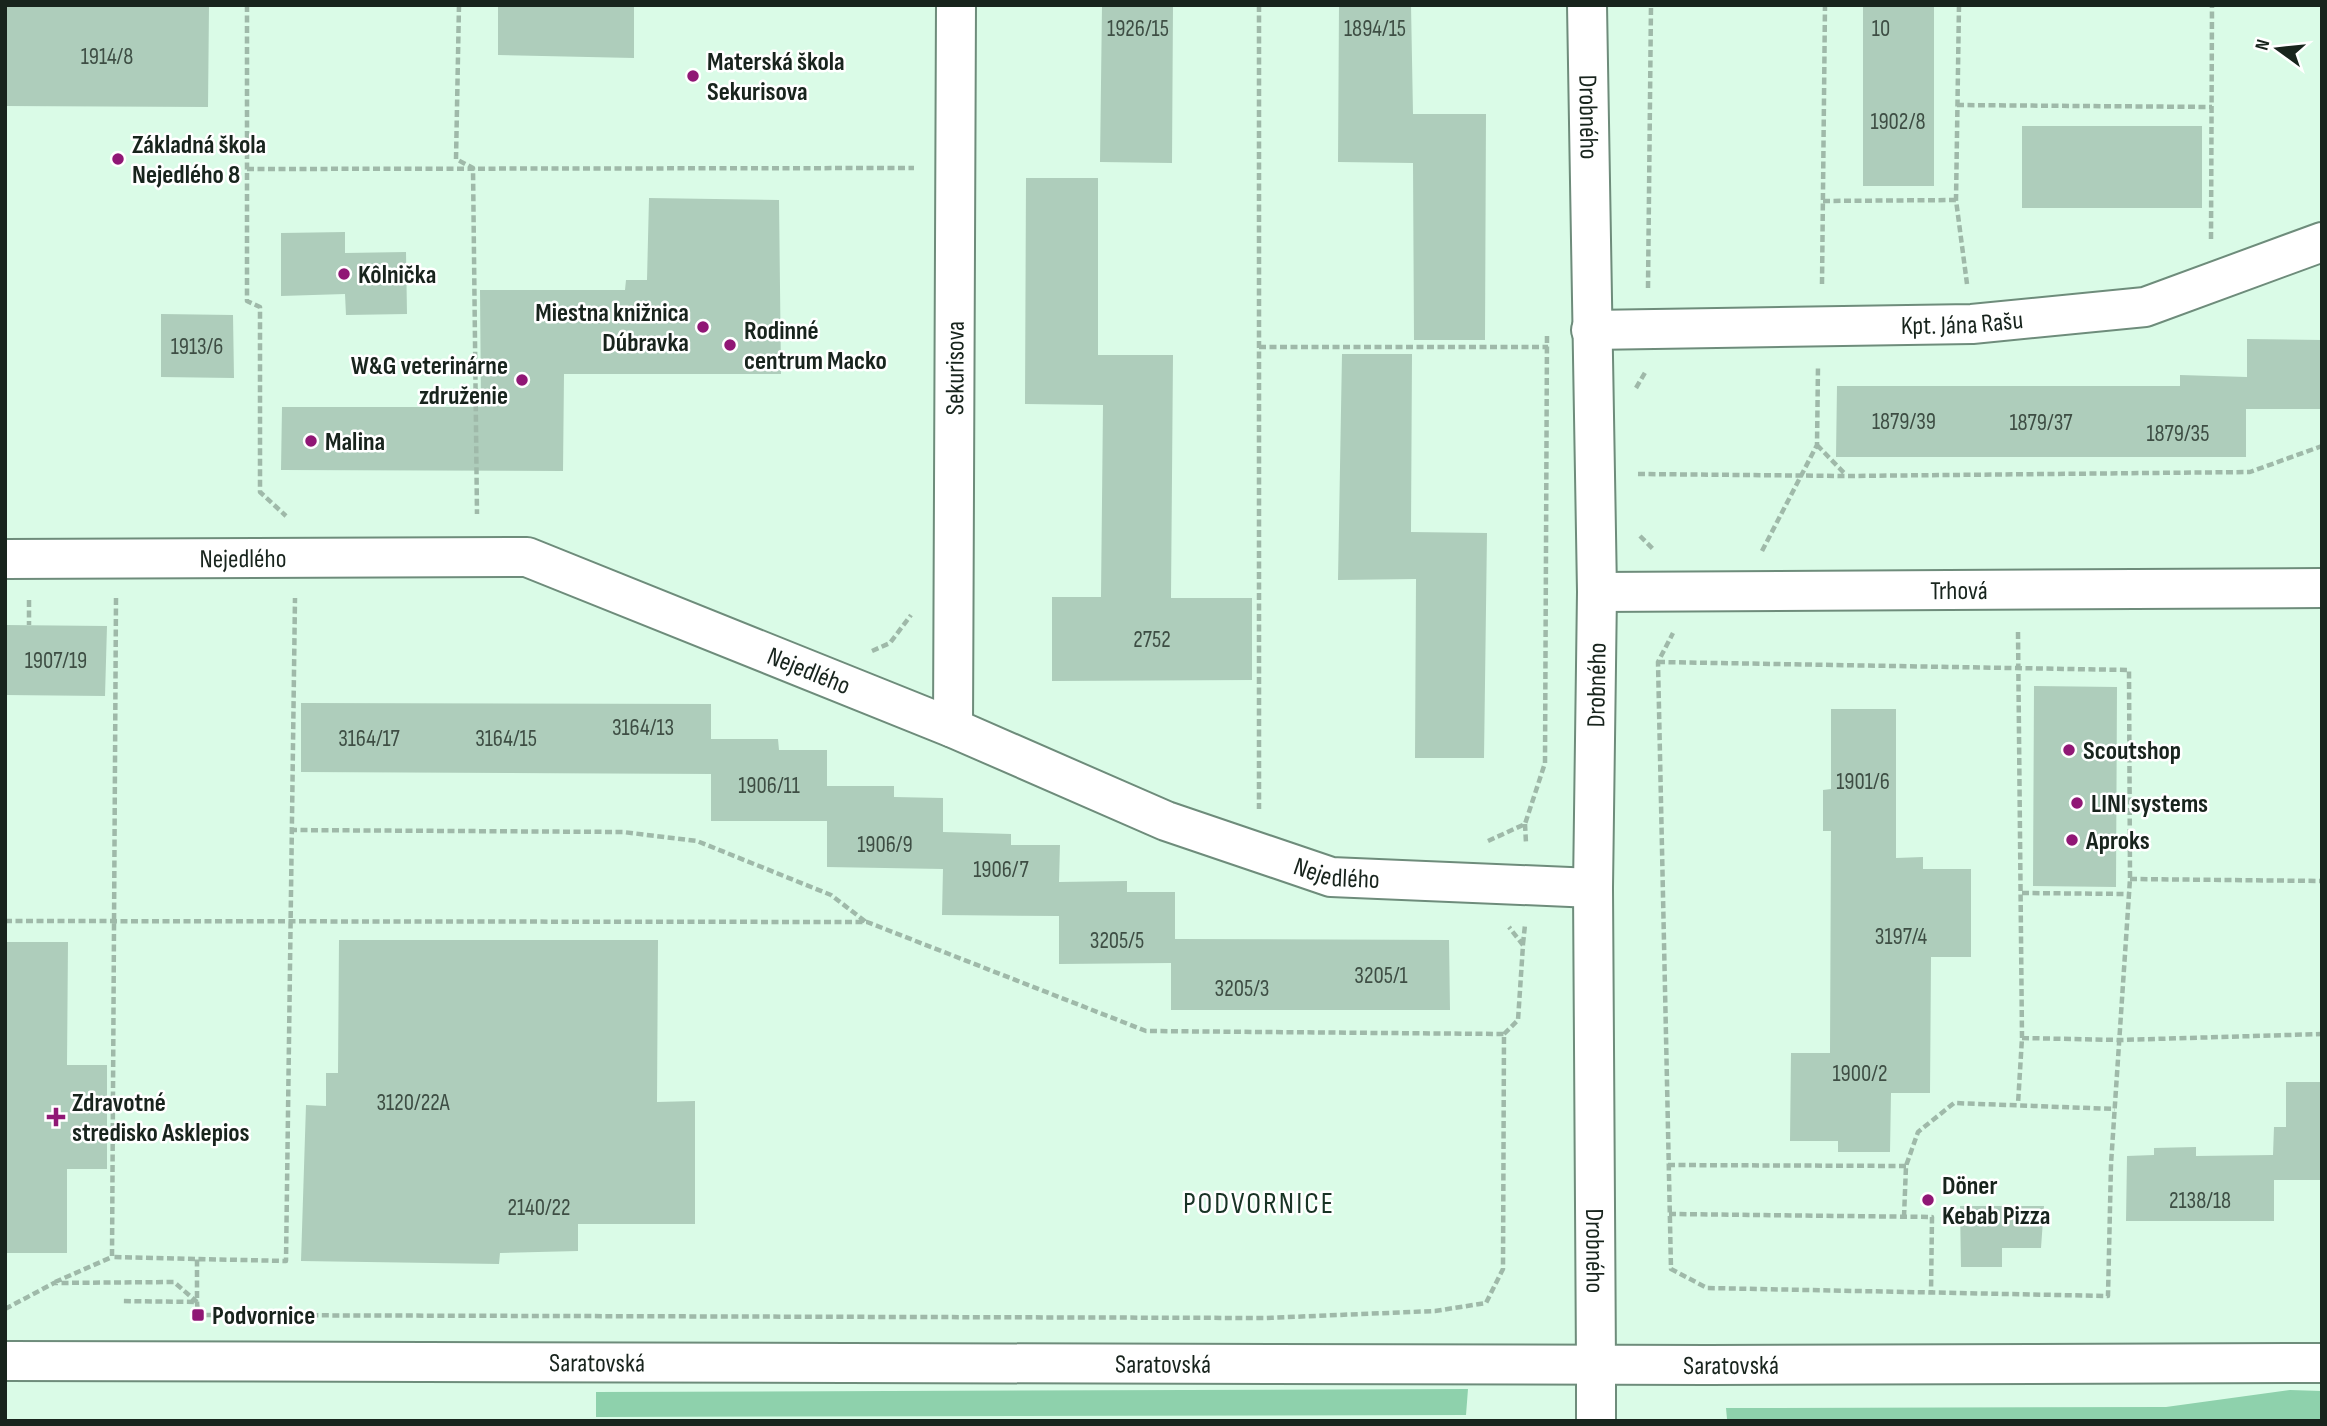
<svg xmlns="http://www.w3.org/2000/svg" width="2327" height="1426" viewBox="0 0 2327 1426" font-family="'Sofia Sans Condensed',sans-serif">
  <rect width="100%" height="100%" fill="#dafbe7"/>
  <path fill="#8ed1ac" d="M 1468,1389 L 1466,1415 L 596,1417 L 596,1392 Z
    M 2290,1390 L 2322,1391 L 2322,1420 L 1727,1419 L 1726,1408 L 2166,1407 Z"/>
  <path fill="#aecdbb" d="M 5,5 L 209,6 L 208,107 L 5,106 Z
    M 498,5 L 634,5 L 634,58 L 498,55 Z
    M 1102,5 L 1173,5 L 1172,163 L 1100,162 Z
    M 1339,5 L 1411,5 L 1413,114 L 1486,114 L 1485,340 L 1414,340 L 1413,163 L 1338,162 Z
    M 1863,5 L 1934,5 L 1934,186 L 1863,186 Z
    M 2022,126 L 2202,126 L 2202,208 L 2022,208 Z
    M 1026,178 L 1098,178 L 1098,355 L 1173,355 L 1171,598 L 1252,598 L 1252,680 L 1052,681 L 1052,597 L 1101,597 L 1103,405 L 1025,404 Z
    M 649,198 L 779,200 L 781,374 L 564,374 L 563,471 L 281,470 L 282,407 L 481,407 L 480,290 L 625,290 L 626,280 L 647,280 Z
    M 345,232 L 345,253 L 406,252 L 407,314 L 346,315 L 345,294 L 281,296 L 281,233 Z
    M 161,314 L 233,315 L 234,378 L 161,377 Z
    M 2247,339 L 2322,340 L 2322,409 L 2246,409 L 2246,457 L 1836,457 L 1837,386 L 2180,386 L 2180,375 L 2247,377 Z
    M 1342,354 L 1412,354 L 1411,532 L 1487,533 L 1484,758 L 1415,758 L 1416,579 L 1338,580 Z
    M 5,625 L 107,626 L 105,696 L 5,695 Z
    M 2034,686 L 2117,687 L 2116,887 L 2033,886 Z
    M 301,703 L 711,704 L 711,739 L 778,739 L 779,750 L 827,750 L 827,786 L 894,786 L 894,797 L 943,798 L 943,832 L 1011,834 L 1011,845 L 1060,845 L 1059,882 L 1127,881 L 1127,892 L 1175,892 L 1175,939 L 1449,940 L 1450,1010 L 1171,1010 L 1171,963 L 1059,964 L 1059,916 L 942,915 L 943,869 L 827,867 L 827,821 L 711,821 L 711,774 L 301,772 Z
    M 1831,709 L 1896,709 L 1896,858 L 1923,857 L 1923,869 L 1971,869 L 1971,957 L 1931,957 L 1930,1093 L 1891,1093 L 1890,1152 L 1838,1152 L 1838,1141 L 1790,1141 L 1791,1053 L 1830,1053 L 1831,831 L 1823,831 L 1823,790 L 1831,789 Z
    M 339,940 L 658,940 L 657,1102 L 695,1101 L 695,1224 L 578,1224 L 578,1251 L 500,1253 L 499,1264 L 301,1261 L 306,1105 L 326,1106 L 326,1073 L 338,1073 Z
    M 5,942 L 68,942 L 67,1065 L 107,1065 L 107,1169 L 67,1169 L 67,1253 L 5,1253 Z
    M 2286,1082 L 2322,1082 L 2322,1180 L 2274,1180 L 2274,1221 L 2126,1221 L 2127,1156 L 2154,1155 L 2154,1148 L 2196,1147 L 2196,1156 L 2273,1155 L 2274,1127 L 2286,1127 Z
    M 1960,1206 L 2044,1206 L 2041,1248 L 2002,1248 L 2002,1267 L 1961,1267 Z"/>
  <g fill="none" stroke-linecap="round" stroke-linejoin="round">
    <defs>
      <g id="minor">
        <path id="s1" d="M 1587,5 L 1597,592 L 1593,888 L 1596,1364"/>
        <path id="s2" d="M 1591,330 L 1972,324 L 2145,307 L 2322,242"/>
        <path id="s3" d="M 5,559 L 527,557 L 953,728 L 1166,821 L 1331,877 L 1593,888"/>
        <path id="s4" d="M 1597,592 L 2322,588"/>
        <path id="s5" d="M 953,728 L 956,5"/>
      </g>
      <path id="tertiary" d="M 1596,1364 L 1596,1421"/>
      <g id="secondary">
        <path id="s6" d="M 5,1361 L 1708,1365 L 2322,1363"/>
      </g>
    </defs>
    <use href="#minor" stroke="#6e8c7b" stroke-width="42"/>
    <use href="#tertiary" stroke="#6e8c7b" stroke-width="42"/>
    <use href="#secondary" stroke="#6e8c7b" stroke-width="42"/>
    <path stroke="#9fb9a9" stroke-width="4.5" stroke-dasharray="7 3.5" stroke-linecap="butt" d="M 247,5 L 247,301 L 260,307 L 260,492 L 286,516
      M 459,5 L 456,159 L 473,168 L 477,514
      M 1259,5 L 1259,809
      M 1959,5 L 1956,200 L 1967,284
      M 1957,105 L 2212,107
      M 247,169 L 914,168
      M 1823,201 L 1956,200
      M 2211,239 L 2212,5
      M 1822,284 L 1825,5
      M 1648,288 L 1651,5
      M 1259,347 L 1548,347
      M 1636,388 L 1646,371
      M 1817,445 L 1846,475
      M 1638,474 L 1847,476 L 2250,472 L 2322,446
      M 1640,536 L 1653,549
      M 1762,551 L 1817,445 L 1818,366
      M 116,598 L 112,1257 L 286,1261 L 295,598
      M 29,600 L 29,625
      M 2018,632 L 2022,1038 L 2018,1104
      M 872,651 L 890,643 L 911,615
      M 1658,662 L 2129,670 L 2130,879 L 2111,1164 L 2108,1296 L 1707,1288 L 1671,1269 L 1658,662 L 1673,633
      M 1525,824 L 1526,843
      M 290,830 L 623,832 L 697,841 L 831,895 L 866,922
      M 1488,841 L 1525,824 L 1545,763 L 1547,334
      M 2130,879 L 2322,881
      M 2022,893 L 2129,894
      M 5,921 L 867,922 L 1146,1031 L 1504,1034 L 1503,1269 L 1486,1303 L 1435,1311 L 1265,1318 L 198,1315 L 197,1302 L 121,1301
      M 1523,944 L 1525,925
      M 1504,1034 L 1518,1020 L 1523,945 L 1509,927
      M 2022,1038 L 2120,1040 L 2322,1034
      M 1668,1165 L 1906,1166
      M 1669,1214 L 1932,1217 L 1931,1293
      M 1904,1217 L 1906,1166 L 1918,1132 L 1954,1103 L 2115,1109
      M 55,1282 L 112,1257
      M 5,1309 L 54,1283 L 174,1282 L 197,1302 L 197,1259"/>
    <use href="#minor" stroke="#fff" stroke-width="38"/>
    <use href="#tertiary" stroke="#fff" stroke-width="38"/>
    <use href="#secondary" stroke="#fff" stroke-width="38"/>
  </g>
  <g fill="#901775" stroke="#fff" stroke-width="2.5">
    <circle cx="693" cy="76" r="7"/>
    <circle cx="118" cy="159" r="7"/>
    <circle cx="344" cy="274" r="7"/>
    <circle cx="703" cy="327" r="7"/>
    <circle cx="730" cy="345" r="7"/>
    <circle cx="522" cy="380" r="7"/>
    <circle cx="311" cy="441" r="7"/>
    <circle cx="2069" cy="750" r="7"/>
    <circle cx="2077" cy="803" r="7"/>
    <circle cx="2072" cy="840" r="7"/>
    <path d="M52.5 1106.5h7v7h7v7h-7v7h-7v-7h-7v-7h7z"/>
    <circle cx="1928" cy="1200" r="7"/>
    <rect x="191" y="1308" width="14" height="14" rx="3.5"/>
  </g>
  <g text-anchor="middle" stroke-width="5" stroke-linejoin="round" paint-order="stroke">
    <g font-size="23" fill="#3e4e44">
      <text x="1138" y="36">1926/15</text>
      <text x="1375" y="36">1894/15</text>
      <text x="1881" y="36">10</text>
      <text x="107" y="64">1914/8</text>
      <text x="1898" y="129">1902/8</text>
      <text x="197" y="354">1913/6</text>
      <text x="1904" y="429">1879/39</text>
      <text x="2041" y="430">1879/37</text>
      <text x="2178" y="441">1879/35</text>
      <text x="1152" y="647">2752</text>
      <text x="56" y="668">1907/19</text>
      <text x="643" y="735">3164/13</text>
      <text x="369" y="746">3164/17</text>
      <text x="506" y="746">3164/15</text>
      <text x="1863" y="789">1901/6</text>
      <text x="769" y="793">1906/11</text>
      <text x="885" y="852">1906/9</text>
      <text x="1001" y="877">1906/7</text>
      <text x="1901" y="944">3197/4</text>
      <text x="1117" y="948">3205/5</text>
      <text x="1381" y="983">3205/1</text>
      <text x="1242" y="996">3205/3</text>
      <text x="1860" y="1081">1900/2</text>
      <text x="413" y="1110">3120/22A</text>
      <text x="2200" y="1208">2138/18</text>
      <text x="539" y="1215">2140/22</text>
    </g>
    <g font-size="26" font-weight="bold" fill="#18241d" stroke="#fff" text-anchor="start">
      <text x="707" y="70">Materská škola<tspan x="707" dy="30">Sekurisova</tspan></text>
      <text x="132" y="153">Základná škola<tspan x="132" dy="30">Nejedlého 8</tspan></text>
      <text x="358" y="283">Kôlnička</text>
      <text x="689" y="321" text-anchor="end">Miestna knižnica<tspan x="689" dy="30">Dúbravka</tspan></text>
      <text x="744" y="339">Rodinné<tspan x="744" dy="30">centrum Macko</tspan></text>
      <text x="508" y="374" text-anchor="end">W&amp;G veterinárne<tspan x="508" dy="30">združenie</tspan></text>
      <text x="325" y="450">Malina</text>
      <text x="2083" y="759">Scoutshop</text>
      <text x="2091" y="812">LINI systems</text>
      <text x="2086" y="849">Aproks</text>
      <text x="72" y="1111">Zdravotné<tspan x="72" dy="30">stredisko Asklepios</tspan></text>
      <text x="1942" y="1194">Döner<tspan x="1942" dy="30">Kebab Pizza</tspan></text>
      <text x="212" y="1324">Podvornice</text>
    </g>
    <g font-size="26" fill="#18241d" stroke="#fff">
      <text dy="9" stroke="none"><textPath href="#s1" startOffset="112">Drobného</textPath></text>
      <text dy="9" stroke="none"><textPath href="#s2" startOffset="371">Kpt. Jána Rašu</textPath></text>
      <text dy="9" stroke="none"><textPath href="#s5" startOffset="360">Sekurisova</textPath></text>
      <text dy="9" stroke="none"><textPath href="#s3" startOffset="238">Nejedlého</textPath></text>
      <text dy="9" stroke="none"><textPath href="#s4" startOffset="362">Trhová</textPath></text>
      <text dy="9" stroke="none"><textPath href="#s3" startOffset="826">Nejedlého</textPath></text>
      <text transform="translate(1596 685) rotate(-89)" y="9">Drobného</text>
      <text dy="9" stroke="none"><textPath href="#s3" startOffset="1393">Nejedlého</textPath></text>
      <text dy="9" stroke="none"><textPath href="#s1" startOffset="1246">Drobného</textPath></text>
      <text dy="9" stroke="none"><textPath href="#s6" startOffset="592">Saratovská</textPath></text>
      <text dy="9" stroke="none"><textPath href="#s6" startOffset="1158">Saratovská</textPath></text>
      <text dy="9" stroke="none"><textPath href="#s6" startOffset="1726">Saratovská</textPath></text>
    </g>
    <g font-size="30" letter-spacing="2" fill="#183325" stroke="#fff">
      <text x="1259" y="1213">PODVORNICE</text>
    </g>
  </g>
  <rect width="2327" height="1426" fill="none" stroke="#18241d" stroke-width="14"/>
  <g transform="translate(2278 49) rotate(285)" stroke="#ffffff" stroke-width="5" paint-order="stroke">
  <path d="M0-5L12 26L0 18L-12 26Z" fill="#18241d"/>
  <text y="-10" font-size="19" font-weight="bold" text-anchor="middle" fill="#18241d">N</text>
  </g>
</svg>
